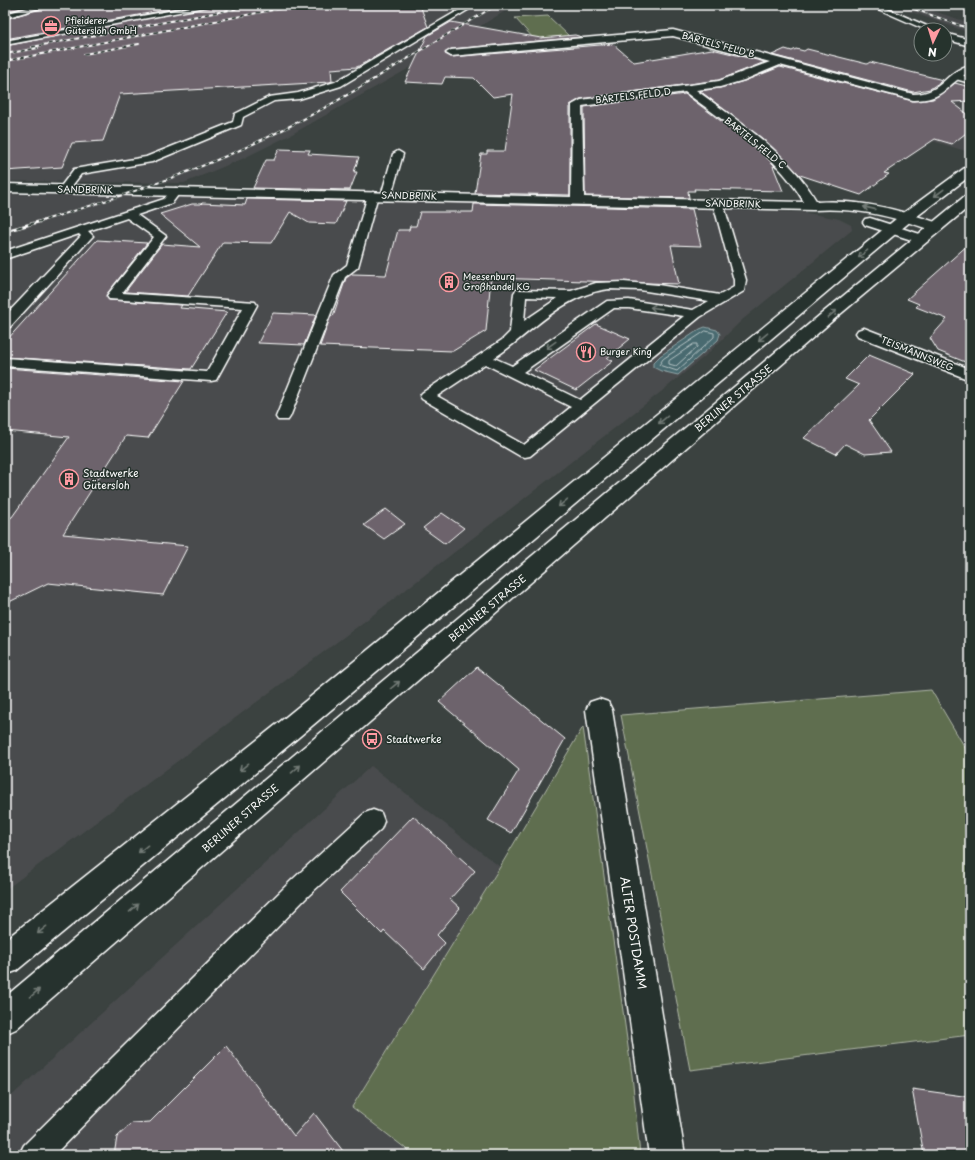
<svg xmlns="http://www.w3.org/2000/svg" width="975" height="1160" viewBox="0 0 975 1160" font-family="'Playpen Sans',sans-serif">
  <rect width="100%" height="100%" fill="#3b4240"/>
  <filter id="ink" filterUnits="userSpaceOnUse"><feTurbulence type="fractalNoise" baseFrequency=".025" numOctaves="2"/><feDisplacementMap in="SourceGraphic" scale="8" xChannelSelector="R" yChannelSelector="G"/><feConvolveMatrix kernelMatrix="1 2 1 2 8 2 1 2 1" color-interpolation-filters="sRGB"/></filter>
  <g filter="url(#ink)">
    <path fill="#4a4c4d" d="M 5,5 L 515,5 L 429,57 L 292,134 L 242,159 L 184,183 L 5,181 Z
      M 892,5 L 915,5 L 970,23 L 970,33 Z
      M 970,75 L 970,149 L 966,151 L 895,130 L 953,91 Z
      M 5,194 L 356,199 L 802,212 L 839,219 L 851,225 L 852,230 L 742,320 L 705,356 L 662,391 L 526,497 L 365,621 L 5,890 Z
      M 371,766 L 500,867 L 352,1107 L 414,1155 L 5,1155 L 5,1102 Z"/>
    <path fill="#5f6e4f" stroke="#afb6a7" d="M 548,16 L 569,36 L 534,39 L 515,18 Z
      M 931,690 L 970,756 L 970,1035 L 690,1070 L 621,715 Z
      M 583,727 L 632,1075 L 640,1155 L 414,1155 L 352,1107 L 500,867 Z"/>
    <path fill="#496b70" stroke="#92a6a9" d="M 705,327 L 717,330 L 720,334 L 718,340 L 678,375 L 661,371 L 653,367 L 653,363 L 660,356 L 700,329 Z"/>
    <g fill="none" stroke-linecap="round" stroke-linejoin="round">
      <path stroke="#b6c4c6" stroke-width="1" d="M 706,331 L 714,333 L 714,337 L 677,371 L 659,365 L 663,359 Z
        M 694,344 L 697,344 L 697,347 L 676,366 L 669,364 L 669,361 Z"/>
    </g>
    <path fill="#6d646c" stroke="#fff" d="M 5,5 L 24,5 L 26,7 L 5,12 Z
      M 67,5 L 194,5 L 5,39 L 5,19 L 33,11 Z
      M 217,5 L 297,5 L 298,11 L 329,5 L 420,5 L 428,27 L 357,67 L 331,69 L 332,81 L 330,82 L 120,94 L 103,141 L 72,143 L 62,167 L 5,171 L 5,46 Z
      M 451,22 L 541,38 L 575,35 L 582,37 L 451,49 L 445,54 L 451,57 L 613,44 L 634,62 L 712,49 L 765,62 L 719,80 L 580,99 L 570,105 L 570,195 L 475,193 L 481,154 L 487,154 L 487,151 L 505,151 L 513,94 L 493,97 L 474,78 L 445,77 L 442,84 L 405,82 L 427,36 Z
      M 785,49 L 792,51 L 796,49 L 804,51 L 807,49 L 867,64 L 870,62 L 943,80 L 930,89 L 913,92 L 772,55 Z
      M 780,67 L 913,101 L 933,99 L 955,83 L 970,87 L 970,101 L 952,102 L 970,116 L 970,130 L 952,144 L 935,139 L 884,173 L 889,174 L 861,195 L 800,175 L 763,139 L 700,91 L 720,88 L 744,81 Z
      M 685,94 L 733,130 L 765,156 L 776,167 L 773,166 L 783,191 L 694,189 L 695,191 L 688,191 L 689,198 L 585,196 L 584,107 Z
      M 279,149 L 310,150 L 308,154 L 359,157 L 354,172 L 357,172 L 350,190 L 253,188 L 266,160 L 274,160 Z
      M 247,199 L 346,201 L 336,224 L 309,223 L 290,212 L 271,243 L 223,242 L 188,296 L 125,292 L 162,244 L 200,247 L 160,214 L 192,204 L 201,204 L 202,203 L 245,205 Z
      M 474,204 L 692,209 L 701,246 L 671,245 L 679,284 L 491,278 L 486,331 L 453,351 L 320,346 L 331,315 L 333,316 L 346,278 L 352,274 L 386,275 L 398,230 L 409,230 L 410,226 L 416,226 L 420,212 L 473,212 Z
      M 97,240 L 147,243 L 106,295 L 109,300 L 182,305 L 180,308 L 227,312 L 191,369 L 5,357 L 5,342 Z
      M 970,243 L 970,364 L 938,351 L 930,338 L 947,319 L 916,307 L 919,304 L 907,299 Z
      M 273,313 L 316,315 L 304,345 L 258,343 Z
      M 596,324 L 630,339 L 607,358 L 613,361 L 576,390 L 534,370 Z
      M 869,355 L 915,374 L 869,420 L 891,452 L 865,454 L 845,444 L 836,454 L 804,438 L 859,385 L 845,379 Z
      M 5,368 L 184,381 L 148,438 L 126,436 L 63,534 L 188,546 L 163,595 L 48,583 L 5,604 L 5,520 L 12,517 L 69,437 L 5,431 Z
      M 386,509 L 405,524 L 384,539 L 364,525 Z
      M 442,513 L 464,528 L 445,544 L 423,528 Z
      M 477,667 L 565,739 L 511,833 L 488,820 L 519,770 L 439,702 Z
      M 413,816 L 475,871 L 450,899 L 460,908 L 437,935 L 445,943 L 424,969 L 384,931 L 382,934 L 340,892 Z
      M 226,1046 L 294,1136 L 314,1113 L 346,1155 L 114,1155 L 117,1137 L 132,1123 L 150,1122 Z
      M 912,1089 L 970,1097 L 970,1155 L 924,1155 Z"/>
    <g fill="none" stroke-linecap="round" stroke-linejoin="round">
      <defs>
        <path id="lane" d="M 38,5 L 49,5 L 5,18 L 5,14 Z
          M 202,5 L 216,5 L 5,45 L 5,41 Z
          M 468,5 L 476,5 L 341,86 L 299,99 L 274,101 L 243,117 L 241,125 L 152,162 L 81,174 L 68,191 L 64,192 L 59,189 L 74,169 L 146,157 L 233,122 L 235,114 L 269,97 L 298,93 L 335,82 Z
          M 869,5 L 878,5 L 936,30 L 926,30 Z
          M 952,74 L 970,77 L 970,83 L 952,78 Z
          M 398,151 L 403,154 L 391,196 L 390,198 L 382,198 L 381,196 L 393,154 Z
          M 176,188 L 181,191 L 172,203 L 137,215 L 166,236 L 122,293 L 255,302 L 257,305 L 216,380 L 211,381 L 5,366 L 5,358 L 207,372 L 243,308 L 109,299 L 107,296 L 109,293 L 154,237 L 127,218 L 88,231 L 93,236 L 91,238 L 10,327 L 5,328 L 5,316 L 81,236 L 79,234 L 5,259 L 5,251 L 164,199 L 172,189 Z
          M 373,192 L 378,195 L 358,267 L 345,277 L 290,417 L 288,420 L 278,420 L 276,417 L 334,275 L 347,265 L 368,195 Z
          M 718,200 L 723,203 L 746,280 L 744,291 L 700,317 L 530,456 L 525,457 L 520,456 L 422,399 L 420,396 L 422,393 L 502,340 L 510,332 L 514,293 L 516,290 L 571,291 L 596,283 L 624,282 L 658,285 L 720,295 L 734,287 L 734,280 L 713,203 ZM 609,289 L 640,290 L 709,301 L 693,310 L 629,300 L 607,301 L 512,366 L 494,358 C 532,333 561,295 609,289 ZM 526,297 L 558,298 L 524,321 ZM 614,308 L 629,308 L 684,316 L 580,400 L 523,372 ZM 485,364 L 571,407 L 524,445 L 437,396 Z
          M 373,810 L 381,813 L 384,821 L 381,829 L 308,896 L 54,1155 L 19,1155 L 24,1145 L 292,880 L 365,813 Z"/>
        <path id="street" d="M 673,30 L 913,94 C 943,94 945,71 970,65 L 970,72 C 945,84 946,100 913,100 L 780,65 L 744,80 L 720,87 L 696,90 C 740,123 789,153 817,202 C 860,199 901,210 941,224 L 943,227 L 941,230 L 931,230 C 892,216 855,207 813,210 L 5,192 L 5,184 L 571,197 L 572,105 L 581,100 L 719,81 L 770,62 L 673,36 L 451,56 L 446,53 L 451,50 ZM 685,92 C 727,124 778,155 804,202 L 584,197 L 582,106 Z
          M 948,34 L 970,40 L 970,46 L 945,39 L 945,35 Z
          M 870,218 L 926,236 L 928,239 L 926,242 L 921,243 L 865,225 L 863,222 L 865,219 Z
          M 864,328 L 970,369 L 970,380 L 858,336 L 856,333 L 858,330 Z
          M 599,699 L 608,702 L 612,710 L 685,1155 L 649,1155 L 586,710 L 590,702 Z"/>
        <path id="primary" d="M 970,166 L 970,176 L 912,220 L 294,741 L 16,971 L 5,975 L 5,940 L 276,725 L 902,214 L 966,167 Z
          M 970,195 L 970,206 L 832,321 L 16,1029 L 5,1034 L 5,997 L 820,315 L 965,196 Z"/>
      </defs>
      <use href="#lane" stroke="#fff" stroke-width="3"/>
      <use href="#street" stroke="#fff" stroke-width="3"/>
      <use href="#primary" stroke="#fff" stroke-width="3"/>
      <use href="#lane" fill="#26332d" fill-rule="evenodd"/>
      <use href="#street" fill="#26332d" fill-rule="evenodd"/>
      <use href="#primary" fill="#26332d" fill-rule="evenodd"/>
      <defs>
        <path id="rail-far1" d="M 903,5 L 970,29
          M 32,47 L 256,5
          M 5,54 L 38,48
          M 84,54 L 139,44
          M 5,61 L 299,5
          M 38,222 C 124,196 208,168 288,127 C 360,91 427,45 497,5"/>
        <path id="rail" d="M 5,231 L 42,221"/>
      </defs>
      <use href="#rail-far1" stroke="#fff" stroke-width="2"/>
      <use href="#rail" stroke="#fff" stroke-width="3"/>
      <use href="#rail-far1" stroke="#26332d" stroke-width="1.5" stroke-dasharray="4" stroke-linecap="butt"/>
      <use href="#rail" stroke="#26332d" stroke-width="2" stroke-dasharray="6" stroke-linecap="butt"/>
    </g>
    <defs><path id="oneway-shaft" d="M-6 0H5M1.5-3L5.5 0L1.5 3" fill="none" stroke-width="1.6" stroke-linecap="round" stroke-linejoin="round"/></defs>
    <g stroke="#727a76">
      <use href="#oneway-shaft" transform="translate(939 193) rotate(143)"/>
      <use href="#oneway-shaft" transform="translate(869 208) rotate(-167)"/>
      <use href="#oneway-shaft" transform="translate(863 254) rotate(140)"/>
      <use href="#oneway-shaft" transform="translate(656 308) rotate(-172)"/>
      <use href="#oneway-shaft" transform="translate(832 314) rotate(-40)"/>
      <use href="#oneway-shaft" transform="translate(763 337) rotate(140)"/>
      <use href="#oneway-shaft" transform="translate(551 345) rotate(144)"/>
      <use href="#oneway-shaft" transform="translate(663 420) rotate(140)"/>
      <use href="#oneway-shaft" transform="translate(563 503) rotate(140)"/>
      <use href="#oneway-shaft" transform="translate(395 685) rotate(-40)"/>
      <use href="#oneway-shaft" transform="translate(244 767) rotate(141)"/>
      <use href="#oneway-shaft" transform="translate(296 769) rotate(-41)"/>
      <use href="#oneway-shaft" transform="translate(143 849) rotate(141)"/>
      <use href="#oneway-shaft" transform="translate(134 908) rotate(-41)"/>
      <use href="#oneway-shaft" transform="translate(42 930) rotate(141)"/>
      <use href="#oneway-shaft" transform="translate(35 993) rotate(-41)"/>
    </g>
  </g>
  <defs>
    <symbol id="office-ring" viewBox="-11 -11 22 22"><circle r="9.5" fill="#26332d" stroke="#ff9aa2" stroke-width="1.5"/><path d="M-6-3h4V-5.5h4V-3h4V5H-6ZM-1-4.5V-3h2v-1.5ZM-6 0V1H6V0Z" fill="#ff9aa2"/></symbol>
    <symbol id="building-ring" viewBox="-11 -11 22 22"><circle r="9.5" fill="#26332d" stroke="#ff9aa2" stroke-width="1.5"/><path d="M-4-6H4V6H1V3H-1V6H-4ZM-2.5-4.3h1.7v1.8h-1.7ZM.8-4.3h1.7v1.8H.8ZM-2.5-1h1.7V.8h-1.7ZM.8-1h1.7V.8H.8Z" fill="#ff9aa2"/></symbol>
    <symbol id="restaurant-ring" viewBox="-11 -11 22 22"><circle r="9.5" fill="#26332d" stroke="#ff9aa2" stroke-width="1.5"/><path d="M-5-6h1v4h1v-4h1v4h1v-4h1v5L-1.5 .5V6h-2V.5L-5-1ZM5-6V6H3V1.5H1.5Q1.5-4 5-6Z" fill="#ff9aa2"/></symbol>
    <symbol id="bus-ring" viewBox="-11 -11 22 22"><circle r="9.5" fill="#26332d" stroke="#ff9aa2" stroke-width="1.5"/><path d="M-5-6H5V4H4V6H2V4H-2V6H-4V4H-5ZM-3.5-4V0h7V-4ZM-3.5 1.2v1.5H-2V1.2ZM2 1.2v1.5H3.5V1.2Z" fill="#ff9aa2"/></symbol>
  </defs>
  <g fill-rule="evenodd">
    <use href="#office-ring" x="40" y="15" width="22" height="22"/>
    <use href="#building-ring" x="438" y="271" width="22" height="22"/>
    <use href="#restaurant-ring" x="575" y="341" width="22" height="22"/>
    <use href="#building-ring" x="58" y="468" width="22" height="22"/>
    <use href="#bus-ring" x="361" y="728" width="22" height="22"/>
  </g>
  <g text-anchor="middle" stroke-width="3" stroke-linejoin="round" paint-order="stroke">
    <g font-size="9" fill="#fff" stroke="#26332d" text-anchor="start">
      <text x="65" y="24">Pfleiderer<tspan x="65" dy="10">Gütersloh GmbH</tspan></text>
      <text x="463" y="280">Meesenburg<tspan x="463" dy="10">Großhandel KG</tspan></text>
      <text x="600" y="355">Burger King</text>
    </g>
    <g font-size="9" fill="#fff" stroke="#26332d">
      <text transform="translate(718 45) rotate(15)" y="3">BARTELS FELD B</text>
      <text transform="translate(633 96) rotate(-7)" y="3">BARTELS FELD D</text>
      <text transform="translate(755 143) rotate(39)" y="3">BARTELS FELD C</text>
      <text transform="translate(85 190) rotate(1)" y="3">SANDBRINK</text>
      <text transform="translate(409 196) rotate(1)" y="3">SANDBRINK</text>
      <text transform="translate(733 204) rotate(1)" y="3">SANDBRINK</text>
      <text transform="translate(917 354) rotate(22)" y="3">TEISMANNSWEG</text>
    </g>
    <g font-size="10" fill="#fff" stroke="#26332d">
      <text transform="translate(733 398) rotate(-40)" y="4">BERLINER STRASSE</text>
      <text transform="translate(487 608) rotate(-40)" y="4">BERLINER STRASSE</text>
      <text transform="translate(240 818) rotate(-41)" y="4">BERLINER STRASSE</text>
    </g>
    <g font-size="10" fill="#fff" stroke="#26332d" text-anchor="start">
      <text x="83" y="477">Stadtwerke<tspan x="83" dy="12">Gütersloh</tspan></text>
      <text x="386" y="743">Stadtwerke</text>
    </g>
    <g font-size="12" fill="#fff" stroke="#26332d">
      <text transform="translate(633 933) rotate(81)" y="4">ALTER POSTDAMM</text>
    </g>
  </g>
  <rect width="975" height="1160" fill="none" stroke="#26332d" stroke-width="20"/>
  <rect x="10" y="10" width="955" height="1140" fill="none" stroke="#fff" stroke-width="1.5" filter="url(#ink)"/>
  <g transform="translate(933 42) rotate(184)"><circle r="19" fill="#26332d" stroke="#7d8581"/>
  <path d="M0-3L7 15L0 10L-7 15Z" fill="#ff9aa2"/>
  <text y="-6" font-size="11" font-weight="bold" text-anchor="middle" fill="#ffffff">N</text>
  </g>
</svg>
